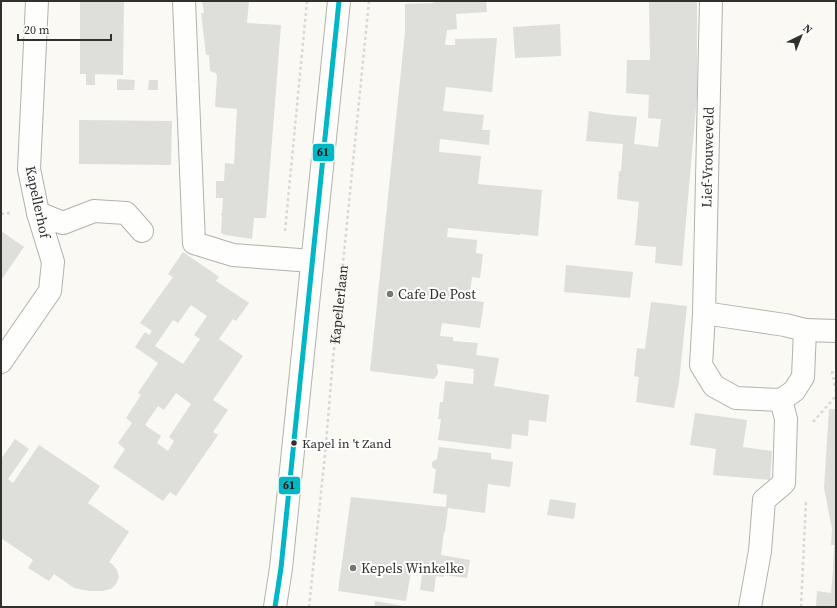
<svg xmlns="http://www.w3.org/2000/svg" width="837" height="608" viewBox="0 0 837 608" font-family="'Source Serif 4',serif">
  <rect width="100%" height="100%" fill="#faf9f4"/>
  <path fill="#dededa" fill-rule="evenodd" d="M 80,1 L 124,1 L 123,75 L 95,74 L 95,85 L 86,85 L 86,74 L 80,74 Z
    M 202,1 L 249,1 L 247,23 L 281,25 L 266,218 L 254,218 L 252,239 L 225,235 L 221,233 L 222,216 L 221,215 L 221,213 L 222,213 L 223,198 L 216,198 L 216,181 L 224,181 L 225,163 L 234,164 L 237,109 L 215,107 L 217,76 L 216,73 L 210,71 L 209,55 L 206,55 L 201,13 L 204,13 Z
    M 434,1 L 486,1 L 487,12 L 456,14 L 457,29 L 447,30 L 445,45 L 455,45 L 455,39 L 497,38 L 492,92 L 446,87 L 443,111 L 484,115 L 482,130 L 490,130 L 489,145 L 440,139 L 439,152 L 481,156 L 478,184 L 542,190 L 538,236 L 520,234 L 520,235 L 448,228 L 447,237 L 477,240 L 476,253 L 483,254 L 480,278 L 472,277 L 469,300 L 484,302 L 480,328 L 442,323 L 440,336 L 453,337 L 453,341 L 478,343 L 476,355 L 499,358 L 494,386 L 549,395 L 546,422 L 529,420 L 528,436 L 512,434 L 511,449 L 438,440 L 441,419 L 438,419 L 440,402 L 443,402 L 445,381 L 473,384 L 474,369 L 436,364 L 438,370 L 438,374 L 434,379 L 370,371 L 405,32 L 405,4 L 434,3 Z
    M 649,1 L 697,1 L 697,96 L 682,266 L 655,263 L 656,247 L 635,245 L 639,202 L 617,199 L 619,171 L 621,171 L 623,144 L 586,141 L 589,111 L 605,114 L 637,117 L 634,144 L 658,147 L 661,119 L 648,118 L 649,95 L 626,93 L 627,60 L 650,60 Z
    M 560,24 L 561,56 L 515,58 L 513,27 Z
    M 117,79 L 135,80 L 134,90 L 117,90 Z
    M 149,80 L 158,80 L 158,90 L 148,90 Z
    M 79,120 L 172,121 L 171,165 L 79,164 Z
    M 1,231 L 24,247 L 1,280 Z
    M 183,252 L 218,276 L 219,277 L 216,281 L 249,303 L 236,321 L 233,319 L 219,339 L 243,356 L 213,400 L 228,410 L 213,432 L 218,435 L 176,496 L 170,492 L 163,501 L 113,467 L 125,449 L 118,443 L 132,423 L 126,418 L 141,395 L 138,393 L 158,363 L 135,347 L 145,332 L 149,335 L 152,331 L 140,323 L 173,277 L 168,274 ZM 191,305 L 207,316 L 194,335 L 200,339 L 183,364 L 155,346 L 173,320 L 178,323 ZM 176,393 L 191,404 L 169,437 L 174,441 L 168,451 L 157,443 L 161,436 L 145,425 L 158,406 L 164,410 Z
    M 566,265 L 633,272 L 630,298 L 564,292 Z
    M 651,302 L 687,306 L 679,382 L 674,408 L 636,402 L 639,377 L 634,376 L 637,348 L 645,349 Z
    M 829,409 L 836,409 L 836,607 L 816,607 L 817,591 L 831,593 L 833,569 L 834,545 L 831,545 L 832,529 L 824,488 Z
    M 695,413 L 747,420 L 743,447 L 772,451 L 770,480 L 713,475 L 716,449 L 690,445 Z
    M 15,439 L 29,449 L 8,479 L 13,483 L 39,445 L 100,486 L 88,503 L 128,531 L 129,532 L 109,562 L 112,564 L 117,570 L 119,577 L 116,584 L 111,589 L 103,591 L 89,591 L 74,588 L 54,574 L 49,581 L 28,568 L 33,560 L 1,538 L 1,459 Z
    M 439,447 L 491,453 L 491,459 L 513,462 L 510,487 L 488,484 L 485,513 L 448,508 L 445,532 L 444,532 L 441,555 L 470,560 L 467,578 L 444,575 L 444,577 L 436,576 L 434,592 L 420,590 L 422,574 L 411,572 L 406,601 L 338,591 L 351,497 L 446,507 L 447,495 L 433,493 L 436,469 L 434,469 L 432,466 L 432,462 L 437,459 Z
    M 550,499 L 576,503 L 574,519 L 547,515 Z
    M 375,601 L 403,606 L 403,607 L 374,607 Z"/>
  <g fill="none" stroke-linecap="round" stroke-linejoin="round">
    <defs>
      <g id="minor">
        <path d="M 184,1 L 194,243 L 233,255 L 312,261"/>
        <path d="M 38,213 L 63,223 L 94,211 L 126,213 L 142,231"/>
        <path d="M 704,313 L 785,325 L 805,330 L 803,377 L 794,391 L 781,400 L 736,398 L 714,386 L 701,365 Z"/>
        <path id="s2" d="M 704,313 L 711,1"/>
        <path d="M 805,330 L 836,331"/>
        <path d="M 1,362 L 50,291 L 53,262 L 38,213 L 29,169 L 37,1"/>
        <path d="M 275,607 L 281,568 L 339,1"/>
        <path d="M 750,607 L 760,551 L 764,500 L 784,483 L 786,419 L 781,400"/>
      </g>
    </defs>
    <use href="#minor" stroke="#b1b1ad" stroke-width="24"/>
    <g stroke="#d8d8d7" stroke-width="2.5" stroke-dasharray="3 3" stroke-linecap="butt">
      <path d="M 1,214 L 10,213"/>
      <path d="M 285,231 L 307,1"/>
      <path d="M 832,371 L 836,392"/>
      <path d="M 813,422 L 836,396"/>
      <path id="s1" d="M 309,607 L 325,455 L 333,359 L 343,263 L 369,1"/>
      <path d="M 801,607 L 806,500"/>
    </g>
    <use href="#minor" stroke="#fefefd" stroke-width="22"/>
    <defs>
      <path id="bus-1" d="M 275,607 L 281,568 L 339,1"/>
    </defs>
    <use href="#bus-1" stroke="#fff" stroke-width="8"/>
    <use href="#bus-1" stroke="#02b7c5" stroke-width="5"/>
  </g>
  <g fill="#777672" stroke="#fff" stroke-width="1.5">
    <circle cx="390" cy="294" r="4"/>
    <circle cx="353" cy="568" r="4"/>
  </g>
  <circle fill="#30302c" stroke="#fff" stroke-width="1.5" cx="294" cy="443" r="3.5"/>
  <g text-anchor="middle" stroke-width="4" stroke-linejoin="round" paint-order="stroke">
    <g font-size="13" fill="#30302c" stroke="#fff" text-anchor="start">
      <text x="302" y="448">Kapel in 't Zand</text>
    </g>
    <g font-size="14" fill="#30302c" stroke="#fff">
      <text dy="5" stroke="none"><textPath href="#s2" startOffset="156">Lief-Vrouweveld</textPath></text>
      <text transform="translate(38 202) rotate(78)" y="5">Kapellerhof</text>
      <text dy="5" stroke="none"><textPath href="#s1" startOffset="304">Kapellerlaan</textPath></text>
    </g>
    <g font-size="14" fill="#30302c" stroke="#fff" text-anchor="start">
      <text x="398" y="299">Cafe De Post</text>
      <text x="361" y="573">Kepels Winkelke</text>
    </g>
  </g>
  <g stroke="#fff" stroke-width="1.5">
    <rect x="312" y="143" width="23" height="19" rx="4" fill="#02b7c5"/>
    <rect x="278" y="476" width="23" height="19" rx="4" fill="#02b7c5"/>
  </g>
  <g font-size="11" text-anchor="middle" font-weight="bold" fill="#111">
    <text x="323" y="156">61</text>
    <text x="289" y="489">61</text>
  </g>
  <rect width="837" height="608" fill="none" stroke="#30302c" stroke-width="4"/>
  <g transform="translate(801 36) rotate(43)" stroke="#ffffff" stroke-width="3" paint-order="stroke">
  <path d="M0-3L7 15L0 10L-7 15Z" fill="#30302c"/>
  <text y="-6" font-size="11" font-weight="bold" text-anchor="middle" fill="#30302c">N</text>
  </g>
  <path d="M18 34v6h93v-6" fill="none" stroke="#30302c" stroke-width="2"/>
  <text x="24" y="34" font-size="12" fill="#30302c" stroke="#ffffff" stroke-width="3" paint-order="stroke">20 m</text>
</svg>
